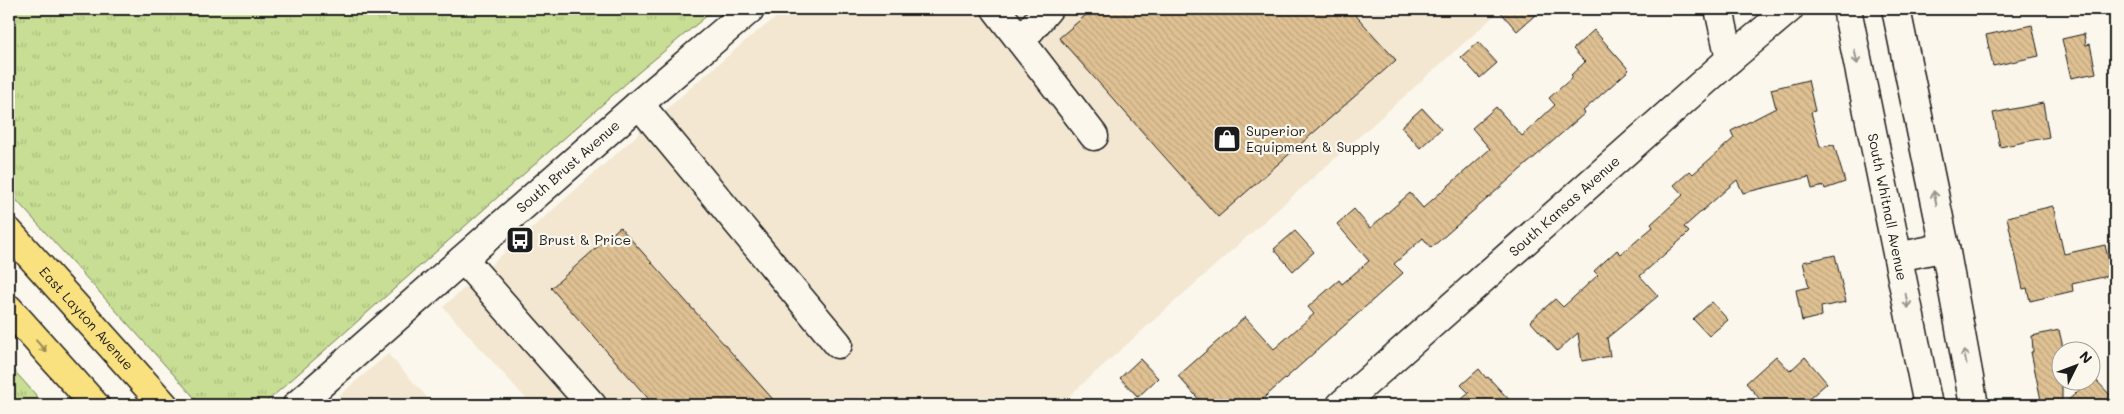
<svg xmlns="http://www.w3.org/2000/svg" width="2124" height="414" viewBox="0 0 2124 414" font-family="Mali,sans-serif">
  <defs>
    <pattern id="grass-tufts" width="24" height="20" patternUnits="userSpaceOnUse" patternTransform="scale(1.25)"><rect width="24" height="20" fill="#c7de94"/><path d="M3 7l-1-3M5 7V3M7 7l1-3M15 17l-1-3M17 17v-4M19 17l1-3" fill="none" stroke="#aabe7f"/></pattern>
    <pattern id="building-back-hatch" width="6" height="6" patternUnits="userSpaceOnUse" patternTransform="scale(1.25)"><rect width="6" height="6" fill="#dfc193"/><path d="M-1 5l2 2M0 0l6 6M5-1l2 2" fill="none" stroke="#bfa57e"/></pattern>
  </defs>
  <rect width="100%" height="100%" fill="#fbf7ec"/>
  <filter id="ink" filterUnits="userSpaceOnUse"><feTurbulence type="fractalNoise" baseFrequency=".02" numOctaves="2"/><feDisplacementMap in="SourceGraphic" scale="10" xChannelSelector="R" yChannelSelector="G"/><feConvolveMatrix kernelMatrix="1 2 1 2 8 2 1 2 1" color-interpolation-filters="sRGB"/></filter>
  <g filter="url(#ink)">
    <path fill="#f3e7d1" d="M 788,9 L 1502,9 L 1059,405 L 532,405 L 443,307 L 696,83 L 750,37 Z
      M 388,354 L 434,405 L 328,405 Z"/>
    <path fill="url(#grass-tufts)" stroke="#727d58" d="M 9,9 L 715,9 L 639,72 L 263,405 L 201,405 L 9,192 Z
      M 9,365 L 45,405 L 9,405 Z"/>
    <path fill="url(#building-back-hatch)" stroke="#1c1c1c" d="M 1093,9 L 1350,9 L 1396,60 L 1218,217 L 1059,38 Z
      M 1498,9 L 1542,9 L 1517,31 Z
      M 2032,25 L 2039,56 L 1993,66 L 1986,35 Z
      M 1594,30 L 1629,70 L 1583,111 L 1585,113 L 1431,248 L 1423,238 L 1394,264 L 1403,273 L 1256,405 L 1204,405 L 1178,376 L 1245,317 L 1274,349 L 1314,314 L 1308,307 L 1339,280 L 1342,284 L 1369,261 L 1337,224 L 1354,209 L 1370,228 L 1410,193 L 1423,208 L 1490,149 L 1472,128 L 1496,107 L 1522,136 L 1555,105 L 1549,98 L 1573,77 L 1571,75 L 1585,62 L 1573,49 Z
      M 2084,34 L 2086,45 L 2090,44 L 2096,73 L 2071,78 L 2062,39 Z
      M 1478,42 L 1497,63 L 1480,78 L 1461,57 Z
      M 1808,80 L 1815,111 L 1811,112 L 1820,147 L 1834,145 L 1845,182 L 1825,189 L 1824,186 L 1812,189 L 1809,177 L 1743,193 L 1737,180 L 1684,227 L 1689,232 L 1683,238 L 1640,276 L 1658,296 L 1607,338 L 1610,356 L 1582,361 L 1578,333 L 1557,351 L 1530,321 L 1555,299 L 1563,307 L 1598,275 L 1594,271 L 1617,250 L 1621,254 L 1653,227 L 1651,224 L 1683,195 L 1674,185 L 1690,171 L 1693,174 L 1734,138 L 1731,131 L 1776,108 L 1771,89 Z
      M 2043,103 L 2049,137 L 2000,147 L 1993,113 Z
      M 1422,108 L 1441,129 L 1420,148 L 1401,127 Z
      M 2053,206 L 2064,254 L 2105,245 L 2112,275 L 2072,284 L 2073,291 L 2030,301 L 2027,288 L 2023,289 L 2007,217 Z
      M 620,227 L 778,405 L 654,405 L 551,288 Z
      M 1295,231 L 1314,252 L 1293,271 L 1274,249 Z
      M 1835,255 L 1846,302 L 1821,307 L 1822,316 L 1802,321 L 1796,290 L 1809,287 L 1803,262 Z
      M 1712,302 L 1728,320 L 1709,336 L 1693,319 Z
      M 2059,330 L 2064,352 L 2062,352 L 2062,400 L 2042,405 L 2031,352 L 2033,352 L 2032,336 Z
      M 1776,356 L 1790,371 L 1805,357 L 1827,383 L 1802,405 L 1765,405 L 1746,383 Z
      M 1140,359 L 1158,378 L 1138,397 L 1120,378 Z
      M 1479,369 L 1486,378 L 1488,377 L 1514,405 L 1455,405 L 1469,393 L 1461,385 Z
      M 2093,377 L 2112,397 L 2102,405 L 2063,405 L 2088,382 L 2092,382 Z"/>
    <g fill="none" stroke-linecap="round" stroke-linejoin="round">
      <defs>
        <g id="minor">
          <path d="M 996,9 L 1094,136"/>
          <path d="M 1719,9 L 1730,59"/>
          <path id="s1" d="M 1847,9 L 1928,405"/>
          <path d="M 1896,9 L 1945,247 L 1974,405"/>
          <path d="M 1021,41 L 1048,9"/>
          <path d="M 639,104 L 838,344"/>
          <path d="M 1898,257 L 1945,247"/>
          <path d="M 463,259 L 592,405"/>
          <path id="s2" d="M 297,405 L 639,104 L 750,9"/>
          <path id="s3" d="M 1341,405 L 1730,59 L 1789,9"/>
        </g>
        <g id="major">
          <path id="s4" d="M 9,232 L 164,405"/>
          <path d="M 9,309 L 95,405"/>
        </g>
      </defs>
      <use href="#minor" stroke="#1c1c1c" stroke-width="31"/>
      <use href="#major" stroke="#1c1c1c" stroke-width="31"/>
      <use href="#minor" stroke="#fbf7ec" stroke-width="28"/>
      <use href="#major" stroke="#fae180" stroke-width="28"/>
    </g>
    <defs><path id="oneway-shaft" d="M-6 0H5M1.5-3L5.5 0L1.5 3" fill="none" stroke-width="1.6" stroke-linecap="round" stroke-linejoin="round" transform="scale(1.25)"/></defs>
    <g stroke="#97948e">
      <use href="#oneway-shaft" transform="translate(1856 57) rotate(78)"/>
      <use href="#oneway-shaft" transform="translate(1935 198) rotate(-102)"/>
      <use href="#oneway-shaft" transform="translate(1907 301) rotate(79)"/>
      <use href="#oneway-shaft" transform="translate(1965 357) rotate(-101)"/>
    </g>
    <use stroke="#968853" href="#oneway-shaft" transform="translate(41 346) rotate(48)"/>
  </g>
  <defs>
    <symbol id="shop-square" viewBox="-11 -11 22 22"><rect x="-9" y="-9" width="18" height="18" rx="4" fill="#1c1c1c" stroke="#fbf7ec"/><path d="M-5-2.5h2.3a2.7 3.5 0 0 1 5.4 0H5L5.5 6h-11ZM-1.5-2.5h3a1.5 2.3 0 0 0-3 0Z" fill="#fff"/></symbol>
    <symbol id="bus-square" viewBox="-11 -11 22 22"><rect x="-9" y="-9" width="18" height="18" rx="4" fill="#1c1c1c" stroke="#fbf7ec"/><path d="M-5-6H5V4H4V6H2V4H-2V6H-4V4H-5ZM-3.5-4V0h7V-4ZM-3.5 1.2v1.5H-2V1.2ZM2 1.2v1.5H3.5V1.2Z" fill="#fff"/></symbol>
  </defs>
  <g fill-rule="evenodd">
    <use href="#shop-square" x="1211" y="123" width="32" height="32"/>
    <use href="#bus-square" x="504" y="224" width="32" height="32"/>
  </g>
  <g text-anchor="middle" stroke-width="4.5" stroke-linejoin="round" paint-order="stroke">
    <g font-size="14" fill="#1c1c1c" stroke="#fbf7ec" text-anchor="start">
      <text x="1246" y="136">Superior<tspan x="1246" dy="16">Equipment &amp; Supply</tspan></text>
      <text x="539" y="245">Brust &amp; Price</text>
    </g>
    <g font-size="14" fill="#1c1c1c" stroke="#fbf7ec">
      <text dy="5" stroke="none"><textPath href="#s2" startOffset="361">South Brust Avenue</textPath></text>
      <text dy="5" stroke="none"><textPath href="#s3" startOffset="299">South Kansas Avenue</textPath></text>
      <text dy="5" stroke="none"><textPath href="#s1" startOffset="202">South Whitnall Avenue</textPath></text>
      <text dy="5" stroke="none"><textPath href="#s4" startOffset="116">East Layton Avenue</textPath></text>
    </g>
  </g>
  <rect width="2124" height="414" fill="none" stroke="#fbf7ec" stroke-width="30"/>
  <rect x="15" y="15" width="2094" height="384" fill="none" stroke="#1c1c1c" stroke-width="2" filter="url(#ink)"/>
  <g transform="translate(2076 366) rotate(48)"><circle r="24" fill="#fbf7ec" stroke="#a29f99"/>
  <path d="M0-4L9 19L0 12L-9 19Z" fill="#1c1c1c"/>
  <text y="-8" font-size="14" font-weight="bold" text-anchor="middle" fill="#1c1c1c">N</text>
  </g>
</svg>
